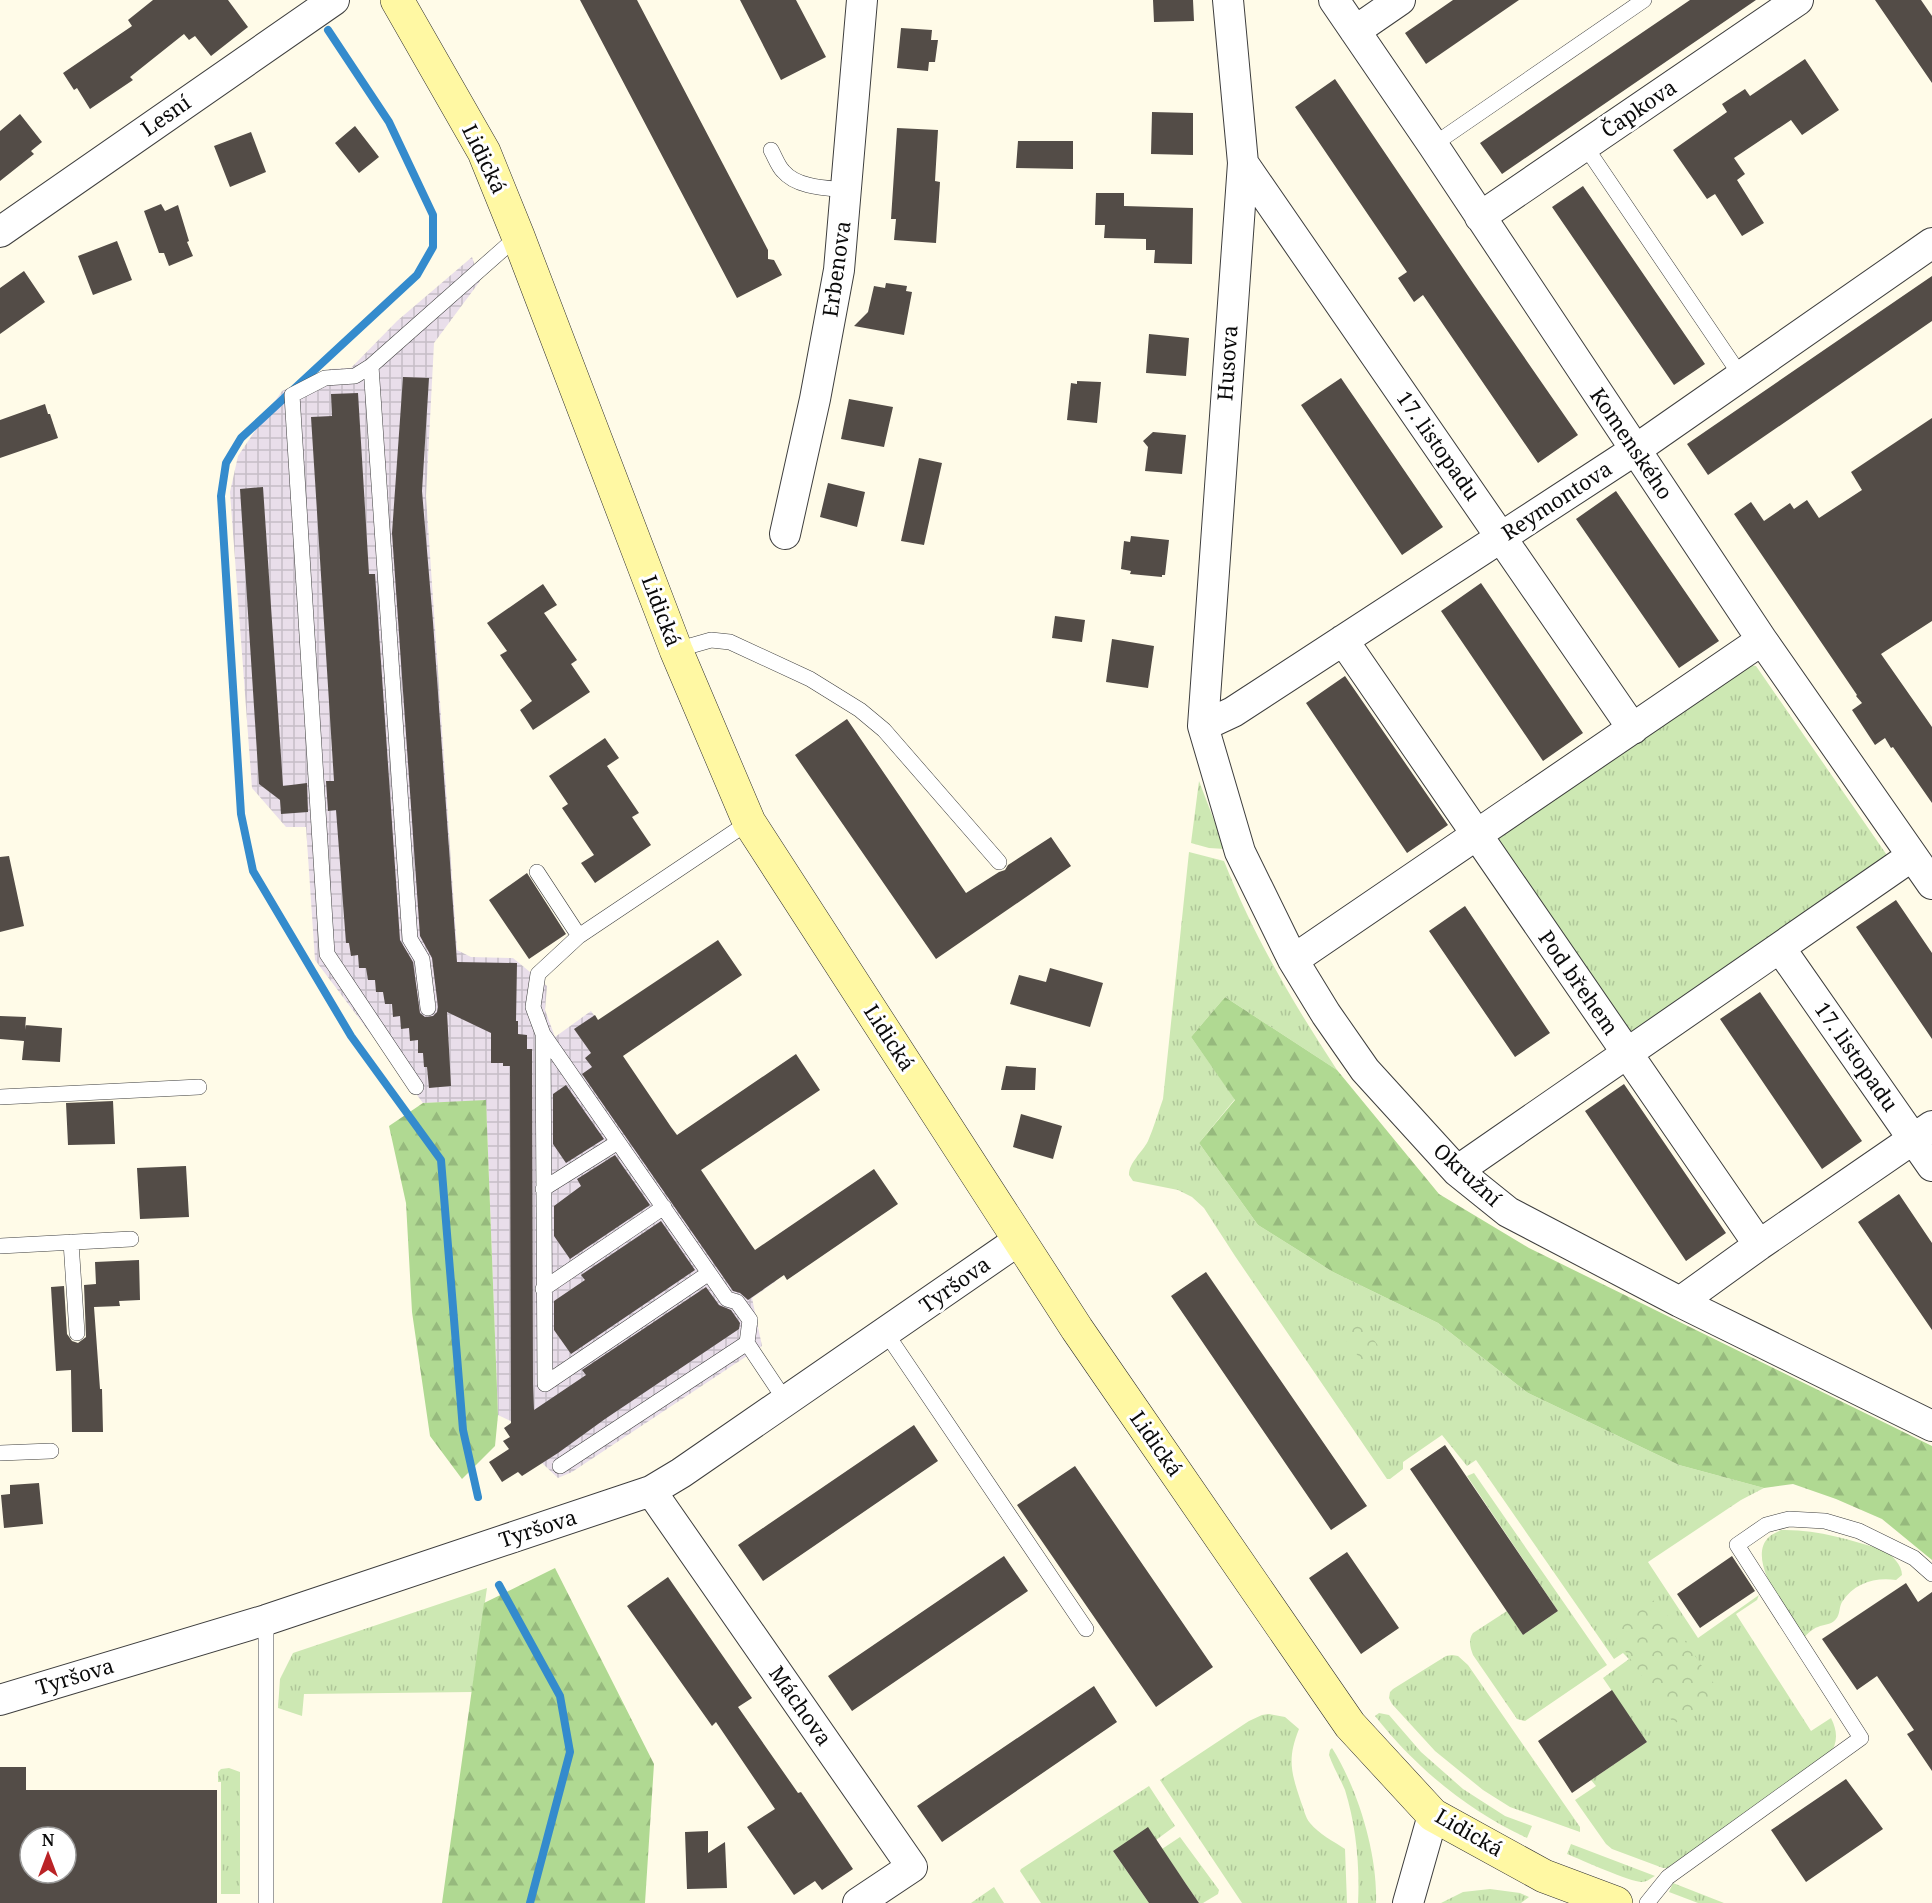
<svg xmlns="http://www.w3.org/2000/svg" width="1932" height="1903" viewBox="0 0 1932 1903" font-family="'Noto Serif',serif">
  <defs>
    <pattern id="industrial-grid" width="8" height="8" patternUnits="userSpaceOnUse" patternTransform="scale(1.5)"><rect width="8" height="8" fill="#e9deea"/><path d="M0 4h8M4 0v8" fill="none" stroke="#c6bdc7"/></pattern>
    <pattern id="grass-tufts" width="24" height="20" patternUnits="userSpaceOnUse" patternTransform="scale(1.5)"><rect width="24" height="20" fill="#cde8b3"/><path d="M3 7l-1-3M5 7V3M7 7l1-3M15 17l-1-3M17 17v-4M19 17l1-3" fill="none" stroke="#afc699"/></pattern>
    <pattern id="forest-firs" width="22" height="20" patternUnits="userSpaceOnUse" patternTransform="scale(1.5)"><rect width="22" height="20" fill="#b0d992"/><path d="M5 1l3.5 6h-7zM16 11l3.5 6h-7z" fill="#96b97d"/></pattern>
    <pattern id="park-crowns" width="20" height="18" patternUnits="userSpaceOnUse" patternTransform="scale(1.5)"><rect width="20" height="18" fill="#cde8b3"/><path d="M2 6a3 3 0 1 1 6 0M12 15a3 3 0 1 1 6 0" fill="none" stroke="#afc699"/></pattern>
  </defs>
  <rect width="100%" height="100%" fill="#fffbe8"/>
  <path fill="url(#industrial-grid)" d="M 472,257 L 480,281 L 434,343 L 426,496 L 457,950 L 471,957 L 513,958 L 547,986 L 545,1010 L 555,1037 L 591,1011 L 776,1281 L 752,1298 L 762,1346 L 572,1472 L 558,1478 L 543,1464 L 515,1423 L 498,1415 L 486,1101 L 423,1103 L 315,960 L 306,827 L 286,827 L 252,788 L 230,492 L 238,456 L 282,391 L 330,369 L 351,368 L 397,321 Z"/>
  <path fill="url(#grass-tufts)" d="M 1743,664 L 1756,666 L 1891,861 L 1642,1030 L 1628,1032 L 1494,838 Z
    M 1199,781 L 1225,849 L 1209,848 L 1191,843 Z
    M 1189,852 L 1224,861 C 1253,935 1293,1003 1337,1070 L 1225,997 L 1191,1037 L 1235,1099 L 1199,1143 L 1258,1225 L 1333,1272 L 1438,1323 L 1528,1393 L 1679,1465 L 1764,1488 L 1741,1500 L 1648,1562 L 1698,1638 L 1759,1595 L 1757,1600 L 1736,1614 L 1811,1731 L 1831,1718 C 1838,1732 1838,1743 1829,1756 L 1667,1868 L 1663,1868 L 1612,1849 L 1606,1844 L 1575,1800 L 1596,1786 L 1591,1780 L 1647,1742 L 1603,1678 L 1629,1659 L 1623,1653 L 1614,1659 L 1476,1460 L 1467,1466 L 1442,1435 L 1403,1462 L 1403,1469 L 1390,1479 L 1387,1479 L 1235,1256 L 1204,1208 L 1192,1197 L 1178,1190 L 1133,1181 L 1129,1175 C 1129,1162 1142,1153 1148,1141 C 1154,1127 1158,1113 1163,1099 Z
    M 1474,1473 L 1607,1665 L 1525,1721 L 1517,1719 L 1473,1655 C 1470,1647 1468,1640 1473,1633 L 1507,1611 L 1523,1635 L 1558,1611 L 1467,1476 Z
    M 1781,1530 C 1816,1529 1851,1540 1884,1550 C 1892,1555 1902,1565 1902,1575 L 1896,1580 C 1875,1577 1854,1583 1842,1602 C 1839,1607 1840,1615 1836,1619 C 1829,1628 1817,1621 1804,1638 C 1791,1617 1744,1560 1769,1537 C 1772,1534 1777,1532 1781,1530 Z
    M 487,1588 L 472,1692 L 304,1694 L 302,1716 L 278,1708 L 280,1679 L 293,1653 Z
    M 1452,1655 L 1458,1656 L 1468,1665 L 1580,1827 L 1580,1832 L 1510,1807 L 1483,1790 L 1435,1751 L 1392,1704 L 1389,1698 L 1390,1692 L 1393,1689 L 1446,1656 Z
    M 1379,1713 L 1389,1715 L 1421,1752 L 1463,1789 L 1505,1816 L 1532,1826 L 1527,1838 C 1468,1811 1415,1767 1375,1716 Z
    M 1269,1714 L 1285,1717 L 1299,1729 C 1287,1759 1291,1772 1301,1802 C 1304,1809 1305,1817 1310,1823 C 1319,1834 1333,1841 1345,1849 L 1347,1903 L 1242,1903 L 1160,1780 L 1249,1721 L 1262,1715 Z
    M 1332,1748 C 1358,1789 1378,1855 1376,1903 L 1358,1903 C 1360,1866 1356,1825 1345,1790 C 1340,1778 1333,1767 1329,1755 L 1330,1750 Z
    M 229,1768 L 240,1772 L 240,1894 L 221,1894 L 221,1782 L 218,1782 L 218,1772 L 221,1769 Z
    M 1149,1786 L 1175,1826 L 1156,1840 L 1113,1851 L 1149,1903 L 1041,1903 L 1020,1871 L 1021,1869 Z
    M 1180,1837 L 1219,1890 L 1218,1894 L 1203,1903 L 1199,1903 L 1162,1849 Z
    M 1571,1844 L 1655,1876 C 1651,1878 1647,1882 1642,1882 C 1630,1882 1582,1860 1567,1854 Z
    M 1673,1883 L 1724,1903 L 1698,1903 L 1669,1892 Z
    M 994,1887 L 1004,1903 L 971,1903 Z
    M 1490,1889 L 1520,1893 L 1529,1897 L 1521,1903 L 1441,1903 L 1463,1892 Z"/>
  <path fill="url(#forest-firs)" d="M 1225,997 L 1337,1070 L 1439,1194 L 1529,1248 L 1932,1446 L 1932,1560 L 1882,1519 L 1836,1499 L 1793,1484 L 1764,1488 L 1679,1465 L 1528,1393 L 1438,1323 L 1333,1272 L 1258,1225 L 1199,1143 L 1235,1100 L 1191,1037 Z
    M 486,1100 L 498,1415 L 495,1446 L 462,1479 L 430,1436 L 412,1312 L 406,1203 L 389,1126 L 423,1103 Z
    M 555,1568 L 654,1764 L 645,1903 L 442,1903 L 484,1603 Z"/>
  <path fill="url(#park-crowns)" d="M 1358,1319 L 1380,1348 L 1362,1361 L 1340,1333 Z
    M 1656,1599 L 1719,1691 L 1674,1724 L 1611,1630 Z"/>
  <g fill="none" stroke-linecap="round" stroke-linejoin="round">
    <path stroke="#348bcd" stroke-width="8" d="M 328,30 L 389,122 L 433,215 L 433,247 L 417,275 L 241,438 L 226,463 L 221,496 L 241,814 L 253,871 L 351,1036 L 441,1160 L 463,1430 L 478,1497
      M 499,1585 L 560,1696 L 570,1752 L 530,1903"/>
  </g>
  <path fill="#534c47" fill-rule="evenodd" d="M 153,0 L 228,0 L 248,27 L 211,56 L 195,36 L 189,40 L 184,34 L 130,77 L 133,80 L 90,109 L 77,88 L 74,90 L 63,73 L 132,26 L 128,20 Z
    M 580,0 L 637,0 L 768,250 L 768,259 L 774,260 L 782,275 L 737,298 Z
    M 740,0 L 796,0 L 826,57 L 781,80 Z
    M 1153,0 L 1193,0 L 1194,21 L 1154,22 Z
    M 1453,0 L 1519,0 L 1426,64 L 1405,33 Z
    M 1690,0 L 1756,0 L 1502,174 L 1480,143 Z
    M 1875,0 L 1921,0 L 1932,16 L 1932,83 Z
    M 901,28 L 932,30 L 931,40 L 938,40 L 935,62 L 929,62 L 928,71 L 897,68 Z
    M 1805,59 L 1839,110 L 1802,135 L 1791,120 L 1734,158 L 1745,174 L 1737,180 L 1764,223 L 1742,236 L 1715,194 L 1707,199 L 1673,150 L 1727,112 L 1722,104 L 1745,89 L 1750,96 Z
    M 1335,79 L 1475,286 L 1578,435 L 1538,463 L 1423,295 L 1414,302 L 1398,278 L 1407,272 L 1295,107 Z
    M 1152,112 L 1193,113 L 1193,155 L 1151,154 Z
    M 20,114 L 42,142 L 31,151 L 34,154 L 0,181 L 0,131 Z
    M 355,126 L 379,157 L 359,173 L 335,143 Z
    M 897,128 L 938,130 L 935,181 L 940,182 L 936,243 L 894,240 L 896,219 L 891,219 Z
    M 251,132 L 266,172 L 230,187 L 214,146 Z
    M 1018,141 L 1073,141 L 1073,169 L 1016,168 Z
    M 1583,186 L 1705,364 L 1674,385 L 1552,207 Z
    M 1096,193 L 1124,193 L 1124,206 L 1193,208 L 1192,264 L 1154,263 L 1155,250 L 1146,250 L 1146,239 L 1104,238 L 1105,225 L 1095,225 Z
    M 161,204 L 165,211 L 178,205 L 189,241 L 187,242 L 193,256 L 169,266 L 164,253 L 159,253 L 144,211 Z
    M 117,241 L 132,280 L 93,295 L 78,256 Z
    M 24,271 L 45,302 L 0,334 L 0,288 Z
    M 1932,276 L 1932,321 L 1708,475 L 1687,444 Z
    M 886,283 L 907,286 L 906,291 L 912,292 L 904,335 L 854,326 L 868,312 L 874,286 L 885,288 Z
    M 1149,334 L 1189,338 L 1186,376 L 1146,373 Z
    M 403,377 L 429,378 L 422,491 L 433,622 L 457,962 L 517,963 L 516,1021 L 518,1021 L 518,1034 L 527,1035 L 527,1049 L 532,1049 L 533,1384 L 534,1410 L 586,1375 L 582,1370 L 706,1287 L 719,1305 L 731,1310 L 740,1323 L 739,1329 L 605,1419 L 558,1453 L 522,1476 L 518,1472 L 502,1482 L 489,1462 L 509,1449 L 503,1441 L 510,1437 L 504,1428 L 511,1423 L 510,1066 L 503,1066 L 503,1063 L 491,1063 L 491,1033 L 447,1012 L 451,1086 L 429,1088 L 427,1067 L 424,1067 L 423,1053 L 418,1053 L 418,1040 L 410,1041 L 409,1028 L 401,1029 L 400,1016 L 393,1017 L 392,1004 L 385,1004 L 383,992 L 376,992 L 375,980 L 368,980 L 366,968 L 359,968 L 358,955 L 351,956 L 349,943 L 346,943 L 336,810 L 328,811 L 326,781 L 334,781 L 311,417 L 332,416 L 331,394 L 358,393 L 369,574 L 375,574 L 400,940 L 413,962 L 420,1013 L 425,1017 L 433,1016 L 437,1012 L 438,1007 L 432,958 L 420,936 L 392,533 Z
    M 1341,378 L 1443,527 L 1402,555 L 1301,405 Z
    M 1077,381 L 1101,382 L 1097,423 L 1067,420 L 1071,383 L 1077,384 Z
    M 849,399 L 893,407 L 884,447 L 841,439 Z
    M 45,404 L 48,414 L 50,414 L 58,438 L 0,458 L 0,420 Z
    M 1932,418 L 1932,621 L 1881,654 L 1932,727 L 1932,803 L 1893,747 L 1891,748 L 1885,738 L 1875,745 L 1852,710 L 1862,703 L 1856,696 L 1857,695 L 1734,514 L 1751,502 L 1764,521 L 1790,503 L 1794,509 L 1807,500 L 1819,518 L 1862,490 L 1851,472 Z
    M 1153,432 L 1186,435 L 1182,474 L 1145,471 L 1148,447 L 1143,441 Z
    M 919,458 L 942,463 L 924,545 L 901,541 Z
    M 828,483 L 865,492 L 857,527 L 820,517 Z
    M 263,487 L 283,786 L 307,783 L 308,812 L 281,814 L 280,800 L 259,784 L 240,489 Z
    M 1616,491 L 1719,641 L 1679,668 L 1576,519 Z
    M 1131,536 L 1169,540 L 1165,575 L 1162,575 L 1162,577 L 1130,574 L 1131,571 L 1121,569 L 1124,541 L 1130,542 Z
    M 1481,583 L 1583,733 L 1543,761 L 1441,611 Z
    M 543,584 L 557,605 L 544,613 L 577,660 L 571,664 L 590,692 L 533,730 L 520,710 L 532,701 L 500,655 L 507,651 L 487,623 Z
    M 1055,616 L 1085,620 L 1082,642 L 1052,638 Z
    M 1112,639 L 1154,646 L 1148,688 L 1106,682 Z
    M 1345,676 L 1448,825 L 1407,853 L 1306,703 Z
    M 847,719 L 966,893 L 999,872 L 1005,870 L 1008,865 L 1051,837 L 1071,866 L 936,959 L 795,755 Z
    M 605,738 L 619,758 L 607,766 L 639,813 L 632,817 L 651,845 L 595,883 L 581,863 L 594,855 L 562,808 L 568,804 L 549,776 Z
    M 9,856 L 24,926 L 0,932 L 0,857 Z
    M 527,873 L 566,934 L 529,959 L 489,900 Z
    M 1896,900 L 1932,953 L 1932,1039 L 1856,927 Z
    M 1465,906 L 1550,1033 L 1515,1057 L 1429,931 Z
    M 718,940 L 742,975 L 623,1056 L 671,1127 L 677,1135 L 796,1054 L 820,1090 L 701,1170 L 750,1243 L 755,1250 L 874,1169 L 898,1204 L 787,1280 L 784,1275 L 748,1300 L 740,1293 L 733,1291 L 582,1074 L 592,1067 L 585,1058 L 591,1053 L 574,1029 L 595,1015 L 598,1020 Z
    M 1050,968 L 1103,983 L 1090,1027 L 1010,1004 L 1019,975 L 1046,982 Z
    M 1760,992 L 1862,1141 L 1822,1169 L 1720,1019 Z
    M 0,1016 L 26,1017 L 25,1030 L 25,1025 L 62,1028 L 60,1062 L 22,1060 L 24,1041 L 0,1039 Z
    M 1006,1066 L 1036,1068 L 1035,1090 L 1001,1090 Z
    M 1624,1084 L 1726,1233 L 1686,1261 L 1585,1111 Z
    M 566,1085 L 604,1139 L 566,1163 L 553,1144 L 553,1094 Z
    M 113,1101 L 115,1144 L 68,1145 L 66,1103 Z
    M 1021,1114 L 1062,1126 L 1053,1159 L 1013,1147 Z
    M 615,1155 L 650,1205 L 570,1259 L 554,1236 L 554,1206 L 581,1186 L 577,1179 Z
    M 186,1166 L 189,1217 L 140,1219 L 137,1168 Z
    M 1899,1194 L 1932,1243 L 1932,1330 L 1858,1222 Z
    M 661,1221 L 695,1270 L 571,1354 L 554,1330 L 554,1301 L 585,1280 L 581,1275 Z
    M 139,1260 L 140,1300 L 119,1301 L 120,1306 L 94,1307 L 100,1389 L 102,1389 L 103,1432 L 72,1432 L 71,1370 L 56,1371 L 51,1287 L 64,1286 L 67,1334 L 72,1341 L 78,1343 L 86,1337 L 84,1285 L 96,1284 L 95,1262 Z
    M 1206,1272 L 1367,1506 L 1331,1530 L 1171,1296 Z
    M 914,1425 L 938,1461 L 763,1581 L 738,1545 Z
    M 1445,1445 L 1558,1611 L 1523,1635 L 1410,1469 Z
    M 1075,1466 L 1213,1667 L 1156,1707 L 1017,1505 Z
    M 39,1483 L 43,1524 L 4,1528 L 1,1495 L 10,1494 L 10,1485 Z
    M 1347,1552 L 1399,1628 L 1361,1654 L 1309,1578 Z
    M 1004,1556 L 1028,1591 L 852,1711 L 828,1676 Z
    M 1732,1556 L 1755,1591 L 1700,1628 L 1677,1594 Z
    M 668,1577 L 752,1698 L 738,1707 L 798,1793 L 801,1792 L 853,1869 L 822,1890 L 815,1881 L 794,1895 L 747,1827 L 775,1809 L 716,1722 L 712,1726 L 627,1606 Z
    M 1906,1583 L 1918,1602 L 1932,1592 L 1932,1771 L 1907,1734 L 1914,1730 L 1877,1676 L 1857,1690 L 1822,1639 Z
    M 1094,1686 L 1117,1722 L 942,1842 L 917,1806 Z
    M 1612,1690 L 1647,1742 L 1572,1793 L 1538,1741 Z
    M 0,1767 L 26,1767 L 26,1790 L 217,1790 L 217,1903 L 0,1903 ZM 30,1837 L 66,1837 L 66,1873 L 30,1873 Z
    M 1846,1779 L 1883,1829 L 1806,1882 L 1771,1830 Z
    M 1148,1827 L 1186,1884 L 1199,1903 L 1149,1903 L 1113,1851 Z
    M 708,1831 L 708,1853 L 725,1842 L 727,1888 L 687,1889 L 685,1832 Z"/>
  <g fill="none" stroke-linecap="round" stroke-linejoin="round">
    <defs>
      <path id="lane" d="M 1433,145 L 1644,0
        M 1585,146 L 1741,376
        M 771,150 C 775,157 778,166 783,171 C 797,188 827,188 847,190
        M 371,366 L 355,376 L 325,378 L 292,395 L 327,954 L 416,1087
        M 676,650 L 711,640 L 730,642 L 810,679 L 860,710 L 884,730 L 999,862
        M 537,872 L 579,936
        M 428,1008 L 422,959 L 410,939 L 371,366 L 518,236
        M 543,1034 L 545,1384 L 709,1273
        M 0,1097 L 199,1087
        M 543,1189 L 618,1142
        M 71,1242 L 77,1333
        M 0,1246 L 131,1239
        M 543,1289 L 664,1207
        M 886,1333 L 1086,1629
        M 747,1343 L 750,1320 L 737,1302 L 727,1299 L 543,1034 L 533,1007 L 538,974 L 579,936 L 749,822
        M 0,1453 L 51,1451
        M 560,1466 L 747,1343 L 785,1400
        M 266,1620 L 266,1903
        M 1647,1903 L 1668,1877 L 1861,1738 L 1737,1545 L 1766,1525 L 1789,1519 L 1825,1521 L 1859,1531 L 1914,1558 L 1932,1574"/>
      <path id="street" d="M 1228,0 L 1243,163 L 1203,726 L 1240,852 L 1293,960 L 1326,1014 L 1365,1070 L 1457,1171 L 1508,1212 L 1680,1302 L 1932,1426
        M 1334,0 L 1433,145 L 1762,640 L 1932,884
        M 1355,31 L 1400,0
        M 1243,163 L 1633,729
        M 1480,217 L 1798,0
        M 0,232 L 334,0
        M 785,534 L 815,399 L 839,270 L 862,0
        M 1343,640 L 1759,1245 L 1680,1302
        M 1203,726 L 1233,712 L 1635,450 L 1932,243
        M 1780,948 L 1932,1166
        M 1293,960 L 1762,640
        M 1457,1171 L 1912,856
        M 1759,1245 L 1932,1126
        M 651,1491 L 912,1867 L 858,1903
        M 0,1700 L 266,1620 L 651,1491 L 681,1473 L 1019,1240
        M 1408,1903 L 1433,1815"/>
      <path id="secondary" d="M 397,0 L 484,152 L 518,236 L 676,650 L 749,822 L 1077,1329 L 1350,1725 L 1433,1815 L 1544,1876 L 1616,1903"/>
    </defs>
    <use href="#lane" stroke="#3e3e3e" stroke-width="16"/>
    <use href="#street" stroke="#3e3e3e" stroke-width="32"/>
    <use href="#secondary" stroke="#2d2d2d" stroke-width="34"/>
    <use href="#lane" stroke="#fff" stroke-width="15"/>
    <use href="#street" stroke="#fff" stroke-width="30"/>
    <use href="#secondary" stroke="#fff8a3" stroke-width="33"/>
  </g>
  <g text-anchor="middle" stroke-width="6" stroke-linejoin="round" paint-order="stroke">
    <g font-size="21" fill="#0b0b0b" stroke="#fff">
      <text transform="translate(1639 109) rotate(-34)" y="7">Čapkova</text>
      <text transform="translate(166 116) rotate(-35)" y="7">Lesní</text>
      <text transform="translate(484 159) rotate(64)" y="7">Lidická</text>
      <text transform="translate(837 269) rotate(-82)" y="7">Erbenova</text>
      <text transform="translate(1228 363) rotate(-86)" y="7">Husova</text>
      <text transform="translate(1631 444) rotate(56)" y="7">Komenského</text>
      <text transform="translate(1438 446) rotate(55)" y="7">17. listopadu</text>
      <text transform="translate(1557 501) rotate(-33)" y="7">Reymontova</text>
      <text transform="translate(661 611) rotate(69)" y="7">Lidická</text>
      <text transform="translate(1578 983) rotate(55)" y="7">Pod břehem</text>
      <text transform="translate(889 1038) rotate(57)" y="7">Lidická</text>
      <text transform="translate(1856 1057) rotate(55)" y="7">17. listopadu</text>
      <text transform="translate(1467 1175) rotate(42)" y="7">Okružní</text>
      <text transform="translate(955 1285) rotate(-35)" y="7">Tyršova</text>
      <text transform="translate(1156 1444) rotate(55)" y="7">Lidická</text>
      <text transform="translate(538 1529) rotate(-18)" y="7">Tyršova</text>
      <text transform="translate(75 1677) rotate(-17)" y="7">Tyršova</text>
      <text transform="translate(800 1706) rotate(55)" y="7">Máchova</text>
      <text transform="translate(1469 1833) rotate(30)" y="7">Lidická</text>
    </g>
  </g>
  <g transform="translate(48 1855)"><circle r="28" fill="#ffffff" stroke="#9d9d9d" stroke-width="1.5"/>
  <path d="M0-4.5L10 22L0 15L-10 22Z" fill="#ba2326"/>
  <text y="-9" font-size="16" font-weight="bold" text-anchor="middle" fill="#0b0b0b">N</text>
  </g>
</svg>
